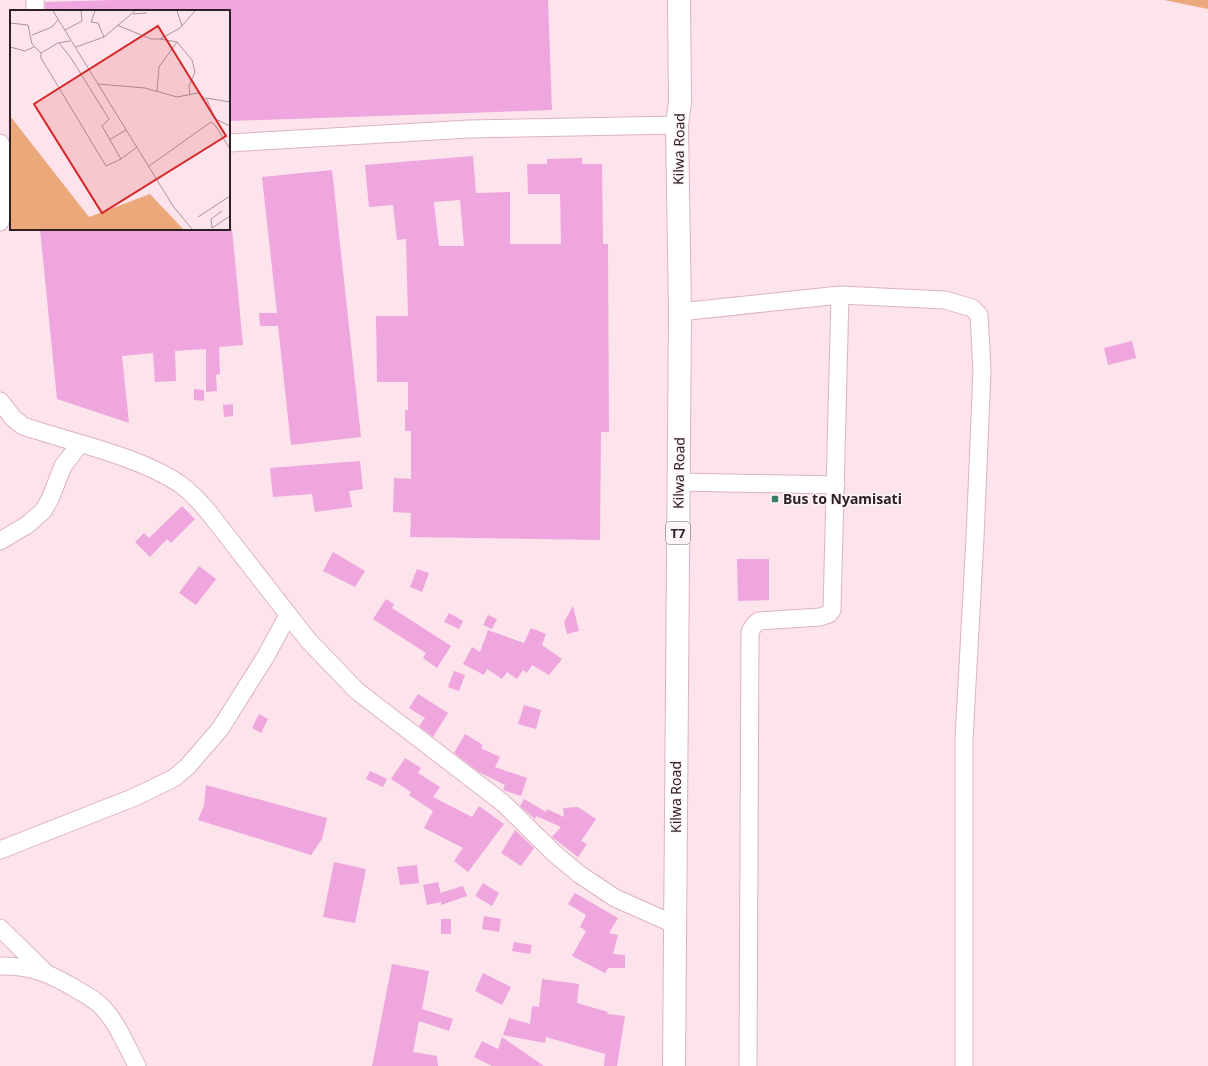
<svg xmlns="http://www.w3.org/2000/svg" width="1208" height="1066" viewBox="0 0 1208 1066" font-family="'Noto Sans',sans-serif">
  <rect width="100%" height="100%" fill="#fde3eb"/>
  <path fill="#eba87b" d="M 1164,0 L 1208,0 L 1208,9 Z"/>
  <path fill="#efa5de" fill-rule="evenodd" d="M 113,0 L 548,0 L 552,110 L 229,121 L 229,11 L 45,11 L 45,2 Z
    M 473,156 L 476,193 L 510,192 L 510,244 L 561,244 L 560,194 L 528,194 L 527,164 L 547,164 L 547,159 L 582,158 L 582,164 L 602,164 L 603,244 L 608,244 L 609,432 L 601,432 L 600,540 L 410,537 L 411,513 L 393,512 L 394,478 L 411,479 L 411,431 L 405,431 L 405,410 L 408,410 L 408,382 L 377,382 L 376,316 L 408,316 L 406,239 L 397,240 L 393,205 L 369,207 L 365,165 ZM 460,200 L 464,246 L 439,246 L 434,202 Z
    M 332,170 L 361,437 L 291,445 L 278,326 L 260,326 L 259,313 L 277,313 L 262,177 Z
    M 40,229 L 232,229 L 243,345 L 219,347 L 220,374 L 216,375 L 217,391 L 206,392 L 206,349 L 175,351 L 176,381 L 155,382 L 153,353 L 122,356 L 129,423 L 57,399 Z
    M 1132,341 L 1136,358 L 1108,365 L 1104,348 Z
    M 194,389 L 204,390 L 204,401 L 194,400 Z
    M 233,404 L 233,416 L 224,417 L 223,405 Z
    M 360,461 L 363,489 L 349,491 L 352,507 L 315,512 L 312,494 L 273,497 L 270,468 Z
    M 182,506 L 195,519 L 171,543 L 167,539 L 150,557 L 135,542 L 144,533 L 149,538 Z
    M 333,552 L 365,571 L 355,587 L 323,571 Z
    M 737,559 L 769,559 L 769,600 L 738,601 Z
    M 199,566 L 216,579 L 196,605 L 179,593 Z
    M 417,569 L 429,573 L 422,592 L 410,587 Z
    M 386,599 L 394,604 L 392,608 L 451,646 L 437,668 L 423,658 L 426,653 L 373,619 Z
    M 573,606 L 579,631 L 567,634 L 564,622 Z
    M 449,613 L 463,621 L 459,629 L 444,622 Z
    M 488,615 L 497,619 L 492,629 L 483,625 Z
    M 531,628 L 546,634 L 542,645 L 562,659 L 549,675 L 532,665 L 527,673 L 523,670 L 517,679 L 507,672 L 502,679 L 487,669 L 484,675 L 463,664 L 472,647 L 480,652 L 488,630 L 524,643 Z
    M 454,671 L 465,675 L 459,691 L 448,687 Z
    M 418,694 L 448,713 L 433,737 L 419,726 L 425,718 L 409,708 Z
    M 524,705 L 541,710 L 536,729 L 518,724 Z
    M 259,714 L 268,719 L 261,733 L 252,728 Z
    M 465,734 L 483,745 L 481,748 L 500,757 L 495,767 L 527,778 L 521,796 L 503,790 L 505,785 L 479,772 L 454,753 Z
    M 405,758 L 421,768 L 418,773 L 440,787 L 433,797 L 472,817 L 479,806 L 504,824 L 468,872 L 454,861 L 463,848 L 424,828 L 433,811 L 409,795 L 411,792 L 391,779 Z
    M 370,771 L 387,779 L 383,787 L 366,779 Z
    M 206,785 L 327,818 L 322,839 L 311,855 L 198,820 L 204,805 Z
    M 524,799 L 546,812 L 547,809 L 564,817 L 563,808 L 578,807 L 596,819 L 581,841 L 587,844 L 578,857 L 552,837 L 561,827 L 536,816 L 535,819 L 520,806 Z
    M 515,830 L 534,848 L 521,866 L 501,853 Z
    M 334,862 L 366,869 L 355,923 L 323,917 Z
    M 417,865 L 419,883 L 400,885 L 397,867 Z
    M 438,882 L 441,894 L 440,893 L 463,886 L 467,896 L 441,905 L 441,902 L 427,905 L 423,885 Z
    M 483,883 L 499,893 L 492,906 L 475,896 Z
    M 575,893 L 618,918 L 609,933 L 618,935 L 613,954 L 625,955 L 625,968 L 608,968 L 605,973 L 572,956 L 586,931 L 580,927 L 586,915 L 568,904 Z
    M 484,916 L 501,919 L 499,932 L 482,929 Z
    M 441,919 L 451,919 L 451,934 L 441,934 Z
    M 514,942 L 532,945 L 530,954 L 512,951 Z
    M 392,964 L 429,971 L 422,1009 L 453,1019 L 449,1031 L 419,1021 L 413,1052 L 437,1056 L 438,1066 L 372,1066 Z
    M 483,973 L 511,987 L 502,1005 L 475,991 Z
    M 542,979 L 579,984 L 577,1003 L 608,1012 L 607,1014 L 625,1016 L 617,1066 L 604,1066 L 605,1054 L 546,1037 L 545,1043 L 503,1035 L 509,1018 L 530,1024 L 532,1006 L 539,1007 Z
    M 502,1037 L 544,1066 L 492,1066 L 474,1057 L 482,1041 L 498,1049 Z"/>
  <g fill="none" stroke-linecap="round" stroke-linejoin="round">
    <defs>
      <path id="minor" d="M 35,11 L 35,0
        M 0,143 C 13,165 5,198 0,222
        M 229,143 L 469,129 L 677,125
        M 680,312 L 840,295 L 945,300 L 972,308 L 979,315 L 982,370 L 975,538 L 964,739 L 964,1066
        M 0,401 L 13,418 L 23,426 C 73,443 136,455 180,484 C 192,493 201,503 210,514 L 308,640 L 357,691 L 503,803 L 555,854 L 579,874 L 615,898 L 676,925
        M 678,482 L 836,485
        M 0,541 L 27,525 L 43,511 L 50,499 L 63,466 L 80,444
        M 0,850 L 135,797 L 174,778 L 188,766 L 220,729 L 266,656 L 288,615
        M 0,928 L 44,971
        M 0,966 C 33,965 53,975 81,992 C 88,996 97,1001 103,1008 C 118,1024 127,1047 137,1066
        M 748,1066 L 750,632 L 754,625 L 759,621 L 820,617 L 829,614 L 832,610 L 840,295"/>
      <path id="highway" d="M 674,1066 L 680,312 L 677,125 L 680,102 L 679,0"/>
    </defs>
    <use href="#minor" stroke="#ddb3c2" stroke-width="19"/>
    <use href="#highway" stroke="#ddb3c2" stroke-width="24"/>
    <use href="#minor" stroke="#fff" stroke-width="17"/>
    <use href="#highway" stroke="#fff" stroke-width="22"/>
  </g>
  <rect fill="#3b7d6d" stroke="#fef5f8" stroke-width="1.5" x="771" y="495" width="8" height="8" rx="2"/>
  <g text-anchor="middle" stroke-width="3" stroke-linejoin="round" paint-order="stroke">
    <rect fill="#fef5f8" stroke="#6d6064" stroke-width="1" x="666" y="522" width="24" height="22" rx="3"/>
    <g font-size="13" font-weight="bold" fill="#2f2025">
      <text x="678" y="538">T7</text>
    </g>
    <g font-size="14" fill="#2f2025" stroke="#fef5f8">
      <text transform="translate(679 149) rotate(-89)" y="5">Kilwa Road</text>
      <text transform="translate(679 473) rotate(-89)" y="5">Kilwa Road</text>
      <text transform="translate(676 797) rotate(-90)" y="5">Kilwa Road</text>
    </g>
    <g font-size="14" font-weight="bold" fill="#2f2025" stroke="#fef5f8" text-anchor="start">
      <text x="783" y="504">Bus to Nyamisati</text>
    </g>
  </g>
  <g transform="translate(10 10)">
    <rect width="220" height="220" fill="#fde3eb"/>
    <path d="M 0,106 L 79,207 L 140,184 L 173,219 L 0,219 Z" fill="#eba87b"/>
    <path fill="none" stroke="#ab959c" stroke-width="1" d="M 43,1 L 163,196 L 182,219M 85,1 L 81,12 L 88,13 L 94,27M 167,1 L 172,16M 123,4 L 137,3M 0,13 L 18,15 L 22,34 L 31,43 L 48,33 L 60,31M 107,15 L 141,29 L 150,29 L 170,18 L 185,1M 55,20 L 72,11 L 71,1M 22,25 L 42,17 L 48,10M 150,29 L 167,32 L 182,50 L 185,62 L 179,76 L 180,85M 49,33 L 61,48 L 99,109 L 92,116 L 111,149M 0,37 L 15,41 L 24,37M 66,37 L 94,27 L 125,1M 31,43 L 31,48 L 96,156 L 111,149 L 127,137M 88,74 L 135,78 L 167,87 L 188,83 L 197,90 L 205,109 L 220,116M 147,81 L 149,57 L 167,32M 196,88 L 220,92M 99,130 L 116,120M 139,156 L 201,112 L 205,115 L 220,139M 212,201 L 201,209 L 202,218 L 220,206M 188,207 L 220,186"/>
    <path fill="#d62828" fill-opacity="0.15" stroke="#d62828" stroke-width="2" d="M 148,16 L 216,126 L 92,203 L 24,94 Z"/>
    <rect width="220" height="220" fill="none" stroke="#2f2025" stroke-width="2"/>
  </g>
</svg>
